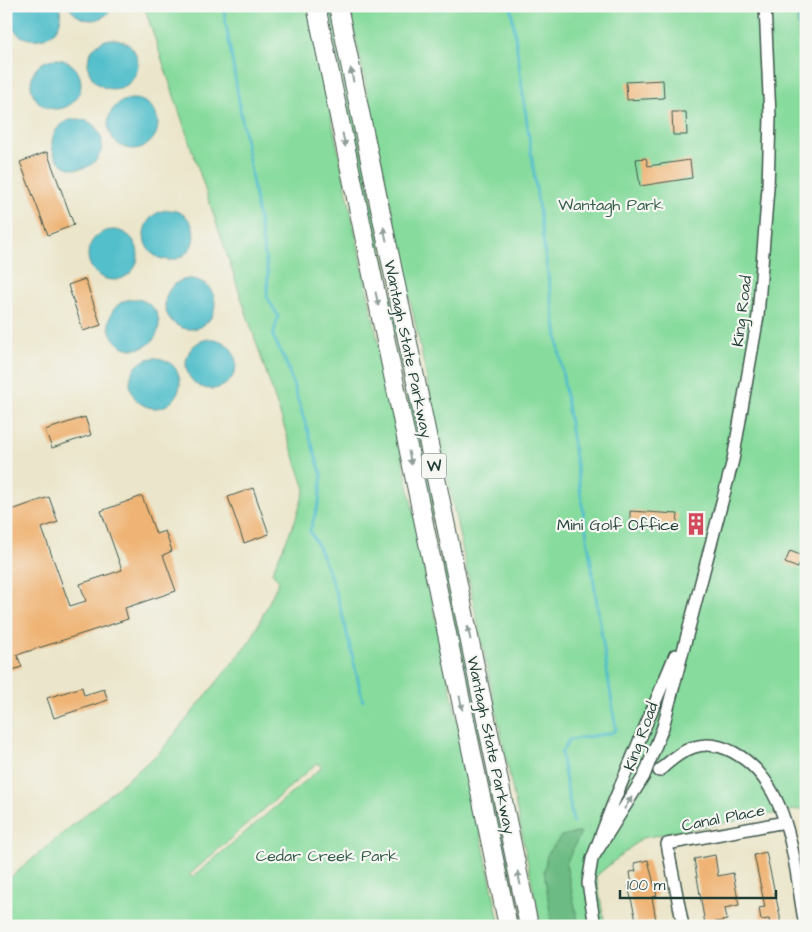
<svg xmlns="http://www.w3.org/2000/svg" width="812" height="932" viewBox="0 0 812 932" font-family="'Architects Daughter',sans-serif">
  <rect width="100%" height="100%" fill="#f6f6f2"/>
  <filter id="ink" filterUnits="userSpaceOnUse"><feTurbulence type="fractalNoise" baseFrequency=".02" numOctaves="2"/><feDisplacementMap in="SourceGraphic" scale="10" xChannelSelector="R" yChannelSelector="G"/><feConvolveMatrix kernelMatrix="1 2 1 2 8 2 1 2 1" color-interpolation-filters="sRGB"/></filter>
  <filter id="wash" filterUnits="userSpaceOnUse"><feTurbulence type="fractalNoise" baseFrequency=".0096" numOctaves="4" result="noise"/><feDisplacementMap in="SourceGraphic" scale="20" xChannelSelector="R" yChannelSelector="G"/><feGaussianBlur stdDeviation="1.12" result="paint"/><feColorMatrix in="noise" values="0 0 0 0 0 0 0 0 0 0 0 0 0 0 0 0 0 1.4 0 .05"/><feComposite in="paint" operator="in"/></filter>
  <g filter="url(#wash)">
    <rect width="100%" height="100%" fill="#ebe6cb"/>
    <path fill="#87db9d" stroke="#538c68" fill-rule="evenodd" d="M 144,6 L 308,6 L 500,926 L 6,926 L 6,881 L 160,752 L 251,640 L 279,581 L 272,572 L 295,521 L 305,489 ZM 317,763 L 322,767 L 193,877 L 189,875 Z
      M 326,6 L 332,6 L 522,926 L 518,926 L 500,844 Z
      M 349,6 L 806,6 L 806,808 L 642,838 L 596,876 L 605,926 L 541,926 Z"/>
    <path fill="#6dbb84" stroke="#467c5c" d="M 581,832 L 566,864 L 579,926 L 552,926 L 544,871 L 547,855 L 561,836 Z"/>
    <path fill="#52bfcb" stroke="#387e80" d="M 11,6 L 59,6 C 72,47 1,54 11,6 Z
      M 68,6 L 114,6 C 103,25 79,24 68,6 Z
      M 796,6 L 805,6 L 806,8 L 806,98 Z
      M88 64a25 25 0 1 1 50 0a25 25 0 1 1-50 0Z
      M31 84a25 25 0 1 1 50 0a25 25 0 1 1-50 0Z
      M108 124a25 25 0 1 1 50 0a25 25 0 1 1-50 0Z
      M52 144a25 25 0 1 1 50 0a25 25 0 1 1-50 0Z
      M144 235a25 25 0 1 1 50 0a25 25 0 1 1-50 0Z
      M88 255a25 25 0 1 1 50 0a25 25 0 1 1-50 0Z
      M165 304a25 25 0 1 1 50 0a25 25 0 1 1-50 0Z
      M109 324a25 25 0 1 1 50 0a25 25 0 1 1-50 0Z
      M186 364a25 25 0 1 1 50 0a25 25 0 1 1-50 0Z
      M130 383a25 25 0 1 1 50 0a25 25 0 1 1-50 0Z"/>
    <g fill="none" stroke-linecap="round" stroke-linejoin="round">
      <path stroke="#52bfcb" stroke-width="3" d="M 223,6 L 268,274 L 267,297 L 278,316 L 273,336 L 287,365 L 322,476 L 319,502 L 310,531 C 339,583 349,645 363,701
        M 511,6 L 549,283 L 616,730 L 611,733 L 569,740 L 561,753 L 573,822"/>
    </g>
    <g id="blocks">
      <path fill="#efb474" d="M 663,80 L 664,98 L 627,100 L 626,82 Z
        M 672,112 L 686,112 L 687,135 L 673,135 Z
        M 47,152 L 74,225 L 48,235 L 20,162 Z
        M 646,158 L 648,166 L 690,160 L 692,178 L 640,186 L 636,159 Z
        M 85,279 L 101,325 L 83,331 L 68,285 Z
        M 85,417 L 91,435 L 52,448 L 45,430 Z
        M 253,488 L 269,534 L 244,543 L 228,497 Z
        M 142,496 L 156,534 L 165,531 L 172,551 L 163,555 L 176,591 L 125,608 L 128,619 L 17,655 L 22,667 L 6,672 L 6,512 L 49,497 L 58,522 L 42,528 L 70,606 L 86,601 L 80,584 L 122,570 L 101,511 Z
        M 630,511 L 678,514 L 677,525 L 630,522 Z
        M 790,551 L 803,556 L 798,568 L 785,563 Z
        M 82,687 L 84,695 L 104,689 L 108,700 L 54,718 L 47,698 Z
        M 766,852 L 780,916 L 780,923 L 770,925 L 769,919 L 761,920 L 759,908 L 765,907 L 754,855 Z
        M 715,855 L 718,876 L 733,873 L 739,905 L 725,908 L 727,920 L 705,924 L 694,859 Z
        M 648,860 L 657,896 L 652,897 L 656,920 L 637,924 L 628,886 L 632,885 L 630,872 L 636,871 L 634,863 Z"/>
    </g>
  </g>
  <g filter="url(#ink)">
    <use href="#blocks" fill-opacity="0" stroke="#3e564b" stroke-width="1"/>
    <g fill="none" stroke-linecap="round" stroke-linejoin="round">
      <defs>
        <path id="minor" d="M 659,771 C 682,749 703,736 733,752 C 792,783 794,867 805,926
          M 592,859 L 644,776 L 663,727 L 733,460 L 758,316 L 768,188 L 770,117 L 765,6
          M 595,926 L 588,883 L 592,859 L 612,806 L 675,655
          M 683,926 L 667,844 L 785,822"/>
        <path id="highway" d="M 316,6 L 508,926
          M 338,6 L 529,926"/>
      </defs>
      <use href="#minor" stroke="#3e564b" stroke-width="14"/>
      <use href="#highway" stroke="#3e564b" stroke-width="20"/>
      <use href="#minor" stroke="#fff" stroke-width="11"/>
      <use href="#highway" stroke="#fff" stroke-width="18"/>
    </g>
    <defs><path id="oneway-solid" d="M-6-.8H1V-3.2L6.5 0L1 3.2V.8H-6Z" transform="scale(1.25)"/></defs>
    <g fill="#8f9e9a">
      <use href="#oneway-solid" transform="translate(352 75) rotate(-102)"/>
      <use href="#oneway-solid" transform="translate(344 140) rotate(78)"/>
      <use href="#oneway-solid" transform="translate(385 234) rotate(-102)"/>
      <use href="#oneway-solid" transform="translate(377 299) rotate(78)"/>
      <use href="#oneway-solid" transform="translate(410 458) rotate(78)"/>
      <use href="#oneway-solid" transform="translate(469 633) rotate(-102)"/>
      <use href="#oneway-solid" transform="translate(461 703) rotate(78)"/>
      <use href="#oneway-solid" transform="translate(628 803) rotate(-58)"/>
      <use href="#oneway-solid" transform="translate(519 878) rotate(-102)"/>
    </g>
  </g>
  <defs>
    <symbol id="building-bare" viewBox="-9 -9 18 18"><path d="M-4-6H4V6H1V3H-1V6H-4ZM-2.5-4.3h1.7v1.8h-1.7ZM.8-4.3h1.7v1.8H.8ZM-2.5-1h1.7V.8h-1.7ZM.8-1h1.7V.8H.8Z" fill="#d1495b" stroke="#f6f6f2" stroke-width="2.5" paint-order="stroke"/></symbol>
  </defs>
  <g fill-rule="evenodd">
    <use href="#building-bare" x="680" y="508" width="32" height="32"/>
  </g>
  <g text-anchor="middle" stroke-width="4.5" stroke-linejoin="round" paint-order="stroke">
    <rect fill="#f6f6f2" stroke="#60746d" stroke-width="1" x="421.5" y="453.5" width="25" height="25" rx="4"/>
    <g font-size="15" font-weight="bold" fill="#1f3d34">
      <text x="434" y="471">W</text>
    </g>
    <g font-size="16" fill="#345d49" stroke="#f6f6f2">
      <text x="611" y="210">Wantagh Park</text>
      <text x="327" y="861">Cedar Creek Park</text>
    </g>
    <g font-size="16" fill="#1f3d34" stroke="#f6f6f2">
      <text transform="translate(741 311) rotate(-83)" y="6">King Road</text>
      <text transform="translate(409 349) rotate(78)" y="6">Wantagh State Parkway</text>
      <text transform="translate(640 736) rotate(-70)" y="6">King Road</text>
      <text transform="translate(492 745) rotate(78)" y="6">Wantagh State Parkway</text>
      <text transform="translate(723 817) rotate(-11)" y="6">Canal Place</text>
    </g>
    <g font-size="16" fill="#1f3d34" stroke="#f6f6f2" text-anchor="end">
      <text x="679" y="530">Mini Golf Office</text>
    </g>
  </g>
  <rect width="812" height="932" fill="none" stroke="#f6f6f2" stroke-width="25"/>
  <path d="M620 890v8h156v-8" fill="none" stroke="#1f3d34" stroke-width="2.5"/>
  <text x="627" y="890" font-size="15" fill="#1f3d34" stroke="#f6f6f2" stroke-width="4" paint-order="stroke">100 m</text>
</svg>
